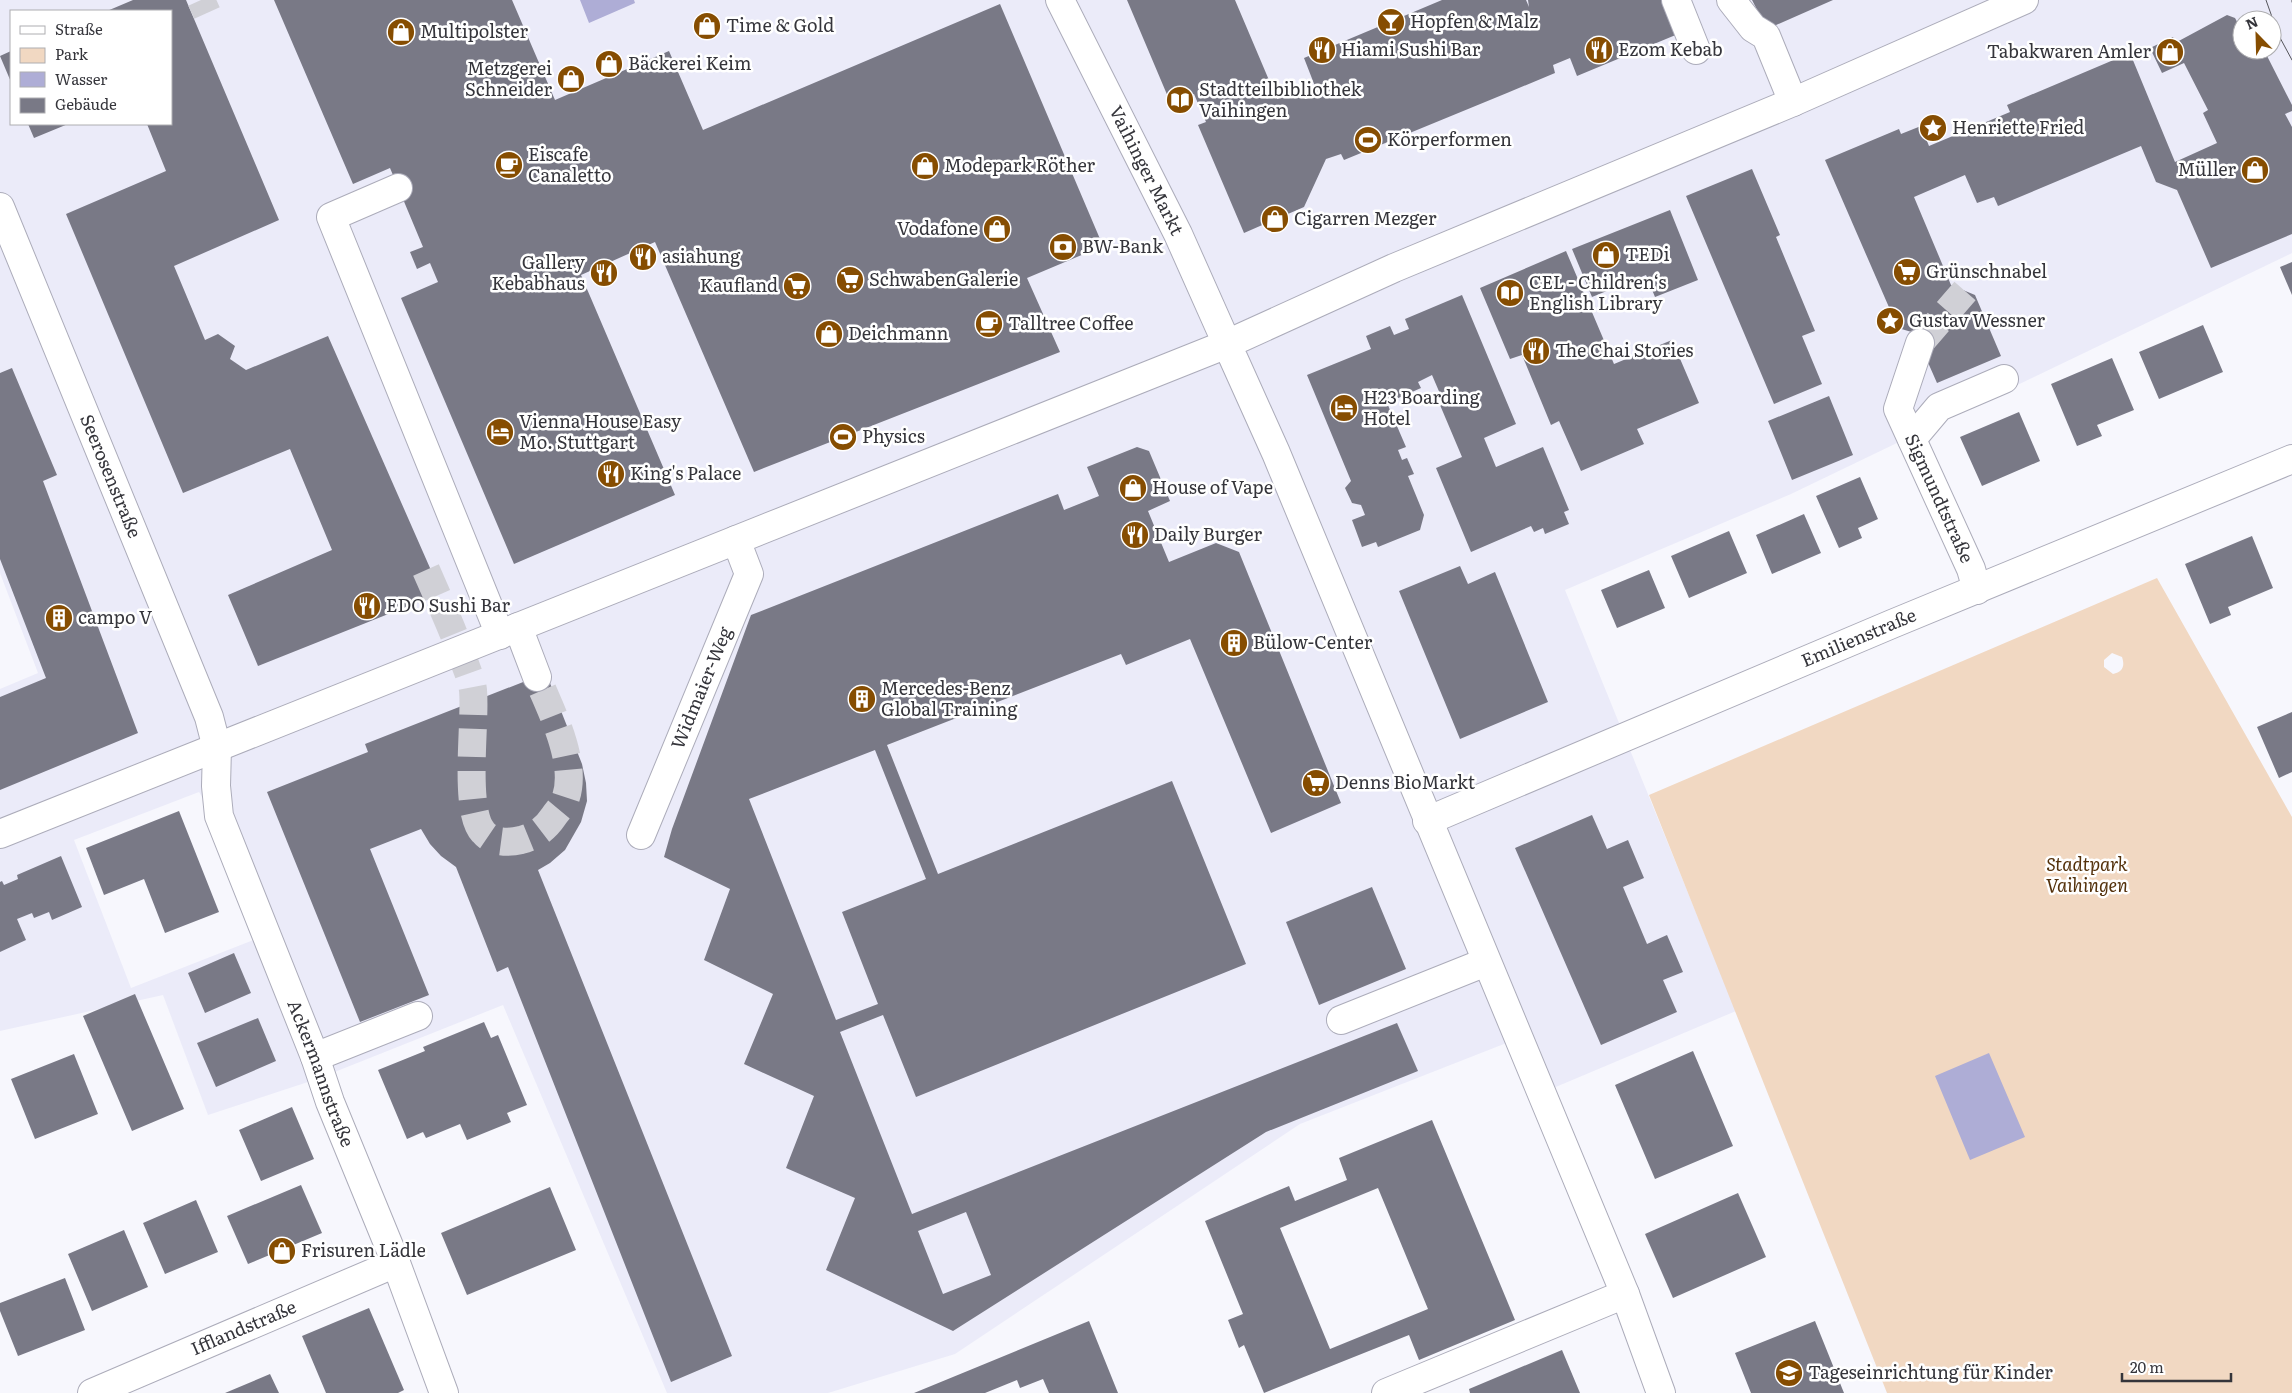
<svg xmlns="http://www.w3.org/2000/svg" width="2292" height="1393" viewBox="0 0 2292 1393" font-family="Literata,serif">
  <rect width="100%" height="100%" fill="#f7f7fd"/>
  <path fill="#ebebf9" fill-rule="evenodd" d="M 0,0 L 2292,0 L 2292,253 L 1791,494 L 1565,590 L 1736,1011 L 1532,1097 L 1509,1042 L 1300,1124 L 955,1354 L 828,1393 L 667,1393 L 503,1005 L 317,1079 L 208,1115 L 163,995 L 0,1031 L 0,689 L 38,673 L 0,573 ZM 11,11 L 171,11 L 171,124 L 11,124 ZM 2242,20 L 2272,20 L 2272,50 L 2242,50 ZM 199,792 L 215,819 L 261,937 L 131,988 L 74,840 Z"/>
  <path fill="#f1d8c2" fill-rule="evenodd" d="M 2157,578 L 2292,817 L 2292,1393 L 1887,1393 L 1649,795 ZM 2112,653 L 2122,657 C 2125,666 2123,672 2113,674 L 2104,667 L 2104,660 Z"/>
  <path fill="#aeadd6" d="M 580,0 L 634,0 L 635,3 L 589,23 Z
    M 1989,1053 L 2025,1137 L 1970,1160 L 1935,1076 Z"/>
  <path fill="#797986" fill-rule="evenodd" d="M 133,0 L 186,0 L 279,220 L 174,266 L 205,340 L 218,334 L 235,346 L 230,359 L 246,370 L 328,336 L 441,593 L 258,666 L 228,595 L 332,550 L 290,449 L 183,493 L 66,214 L 166,171 L 147,124 L 171,124 L 171,11 L 107,11 Z
    M 274,0 L 512,0 L 555,100 L 669,51 L 703,130 L 1000,4 L 1103,246 L 1027,278 L 1060,352 L 754,472 L 655,242 L 581,275 L 675,495 L 514,564 L 401,298 L 438,282 L 430,263 L 417,269 L 410,252 L 423,247 L 390,168 L 353,184 Z
    M 1127,0 L 1235,0 L 1277,99 L 1300,89 L 1305,99 L 1318,94 L 1304,58 L 1442,0 L 1526,0 L 1529,7 L 1528,0 L 1664,0 L 1678,34 L 1577,76 L 1570,58 L 1553,65 L 1555,73 L 1507,93 L 1344,160 L 1341,154 L 1326,159 L 1304,207 L 1244,233 L 1198,125 L 1206,122 L 1194,94 L 1171,104 Z
    M 1752,0 L 1833,0 L 1767,29 Z
    M 2227,15 L 2235,18 L 2242,31 L 2242,50 L 2264,50 L 2292,105 L 2292,111 L 2285,114 L 2292,127 L 2292,234 L 2211,268 L 2177,190 L 2156,182 L 2141,146 L 1998,206 L 1994,197 L 1977,203 L 1965,175 L 1914,197 L 1951,285 L 1975,295 L 2001,356 L 1937,383 L 1915,333 L 1898,328 L 1825,160 L 1899,129 L 1901,134 L 1921,126 L 1929,146 L 2010,112 L 2007,105 L 2130,53 L 2175,162 L 2217,143 L 2203,113 L 2208,110 L 2184,63 L 2162,73 L 2150,48 L 2173,37 L 2175,43 Z
    M 11,51 L 11,82 L 0,56 Z
    M 28,124 L 68,124 L 34,138 Z
    M 1752,169 L 1780,235 L 1776,237 L 1815,331 L 1802,336 L 1822,384 L 1774,404 L 1686,196 Z
    M 1670,210 L 1698,280 L 1655,297 L 1646,275 L 1592,297 L 1572,249 Z
    M 1566,251 L 1614,364 L 1672,340 L 1699,403 L 1637,429 L 1644,444 L 1581,471 L 1559,421 L 1551,425 L 1522,355 L 1510,359 L 1480,288 Z
    M 2292,262 L 2292,295 L 2280,267 Z
    M 1462,295 L 1516,424 L 1484,438 L 1496,467 L 1543,447 L 1569,510 L 1564,512 L 1569,524 L 1545,534 L 1543,528 L 1534,532 L 1531,526 L 1471,552 L 1436,468 L 1462,457 L 1440,405 L 1444,403 L 1432,375 L 1418,382 L 1421,388 L 1387,403 L 1406,447 L 1398,450 L 1402,460 L 1407,458 L 1414,474 L 1408,476 L 1424,515 L 1420,530 L 1378,547 L 1376,542 L 1362,547 L 1352,520 L 1365,515 L 1361,505 L 1352,503 L 1345,488 L 1351,481 L 1307,375 L 1371,349 L 1366,336 L 1390,326 L 1394,335 L 1409,329 L 1405,319 Z
    M 2203,325 L 2223,372 L 2159,399 L 2139,352 Z
    M 2112,358 L 2134,410 L 2097,425 L 2102,436 L 2077,446 L 2051,384 Z
    M 12,368 L 57,475 L 43,481 L 138,733 L 0,790 L 0,697 L 46,678 L 0,559 L 0,373 Z
    M 1829,396 L 1853,455 L 1792,480 L 1768,421 Z
    M 2019,412 L 2040,461 L 1982,486 L 1960,437 Z
    M 1137,447 L 1149,451 L 1170,501 L 1148,511 L 1169,562 L 1216,543 L 1239,552 L 1341,803 L 1271,833 L 1190,639 L 1126,665 L 1121,654 L 887,745 L 938,874 L 1172,781 L 1246,964 L 916,1097 L 883,1015 L 840,1032 L 912,1214 L 1397,1023 L 1418,1071 L 1266,1132 L 953,1331 L 826,1270 L 855,1198 L 786,1168 L 814,1096 L 744,1064 L 773,994 L 704,960 L 730,889 L 664,857 L 672,829 L 751,615 L 1058,494 L 1064,510 L 1099,496 L 1087,467 ZM 875,750 L 926,879 L 842,912 L 878,1004 L 836,1020 L 749,799 ZM 966,1212 L 991,1275 L 943,1294 L 918,1231 Z
    M 1860,477 L 1878,519 L 1858,528 L 1862,538 L 1839,548 L 1816,496 Z
    M 1804,514 L 1821,553 L 1772,574 L 1756,535 Z
    M 1729,531 L 1747,573 L 1689,598 L 1671,556 Z
    M 2252,536 L 2273,588 L 2228,607 L 2231,615 L 2210,624 L 2185,564 Z
    M 1460,566 L 1468,584 L 1495,572 L 1548,702 L 1460,739 L 1399,591 Z
    M 1649,570 L 1665,608 L 1617,628 L 1601,590 Z
    M 546,673 L 582,764 L 586,783 L 587,801 L 581,822 L 565,850 L 550,863 L 538,870 L 732,1356 L 671,1382 L 508,967 L 497,972 L 456,867 L 441,856 L 430,844 L 421,829 L 370,849 L 429,995 L 360,1022 L 267,792 L 368,752 L 365,744 Z
    M 2292,712 L 2292,772 L 2279,778 L 2257,727 Z
    M 179,811 L 219,912 L 165,933 L 144,879 L 104,895 L 86,848 Z
    M 1592,815 L 1607,849 L 1628,840 L 1644,878 L 1623,887 L 1647,944 L 1667,935 L 1683,972 L 1663,980 L 1677,1012 L 1601,1045 L 1515,848 Z
    M 61,856 L 82,907 L 52,920 L 49,912 L 34,918 L 32,913 L 17,919 L 26,940 L 0,952 L 0,882 L 2,881 L 4,885 L 18,879 L 17,875 Z
    M 1372,887 L 1406,969 L 1319,1005 L 1286,922 Z
    M 234,953 L 251,993 L 205,1013 L 188,973 Z
    M 135,994 L 184,1109 L 132,1131 L 83,1016 Z
    M 258,1018 L 276,1061 L 216,1087 L 197,1043 Z
    M 484,1022 L 491,1038 L 498,1035 L 527,1105 L 507,1113 L 511,1122 L 467,1140 L 460,1124 L 426,1138 L 423,1132 L 407,1139 L 378,1070 L 425,1051 L 423,1047 Z
    M 1693,1051 L 1733,1146 L 1655,1179 L 1615,1085 Z
    M 74,1054 L 98,1114 L 35,1139 L 11,1079 Z
    M 292,1107 L 314,1159 L 261,1181 L 239,1130 Z
    M 1432,1120 L 1515,1320 L 1419,1360 L 1409,1335 L 1264,1393 L 1244,1345 L 1239,1348 L 1228,1320 L 1243,1314 L 1205,1221 L 1289,1186 L 1295,1201 L 1347,1180 L 1339,1158 ZM 1378,1188 L 1428,1309 L 1330,1349 L 1280,1228 Z
    M 301,1185 L 322,1233 L 248,1264 L 227,1216 Z
    M 550,1187 L 576,1250 L 467,1295 L 441,1233 Z
    M 1738,1193 L 1766,1257 L 1673,1298 L 1645,1234 Z
    M 196,1200 L 218,1252 L 165,1274 L 143,1223 Z
    M 124,1230 L 148,1287 L 92,1311 L 68,1254 Z
    M 65,1278 L 85,1330 L 18,1356 L 0,1311 L 0,1303 Z
    M 369,1308 L 404,1390 L 398,1393 L 326,1393 L 302,1336 Z
    M 1089,1321 L 1118,1393 L 1049,1393 L 1043,1379 L 1020,1388 L 1017,1380 L 985,1393 L 914,1393 Z
    M 1815,1321 L 1844,1393 L 1751,1393 L 1735,1353 Z
    M 1562,1350 L 1580,1393 L 1470,1393 L 1469,1389 Z
    M 270,1374 L 279,1393 L 225,1393 Z"/>
  <g fill="none" stroke-linecap="round" stroke-linejoin="round">
    <path stroke="#d0d0d6" stroke-width="28" stroke-dasharray="28 14" stroke-linecap="butt" d="M 201,0 L 207,13
      M 1920,343 L 1965,291
      M 426,570 C 439,600 453,630 464,661 C 467,670 472,681 473,690 C 476,723 463,810 483,832 C 492,843 508,843 521,840 C 536,836 546,828 554,816 C 557,811 563,806 565,800 C 579,764 551,711 537,677"/>
    <defs>
      <g id="minor">
        <path id="s1" d="M 1060,0 L 1178,234 L 1227,344"/>
        <path d="M 1676,0 L 1696,50"/>
        <path d="M 1731,0 L 1753,28 L 1766,36 L 1793,102"/>
        <path d="M 398,188 L 331,217 L 500,635"/>
        <path id="s2" d="M 0,207 L 209,717 L 217,748 L 216,786 L 219,816 L 315,1057 L 330,1102 L 396,1263 L 444,1393"/>
        <path id="s3" d="M 1920,343 L 1898,409 L 1971,569 L 1977,590"/>
        <path d="M 1912,439 L 1939,407 L 2004,379"/>
        <path d="M 518,627 L 537,677"/>
        <path id="s4" d="M 1427,821 L 1892,624 L 2292,459"/>
        <path id="s5" d="M 641,835 L 749,574 L 736,540"/>
        <path d="M 1341,1020 L 1486,962"/>
        <path d="M 315,1057 L 418,1016"/>
        <path id="s6" d="M 92,1393 L 396,1263"/>
        <path d="M 1386,1393 L 1625,1294"/>
      </g>
      <path id="major" d="M 1227,344 L 1276,453 L 1625,1294 L 1661,1393
        M 0,834 L 1227,344 L 1394,268 L 1793,102 L 2024,0"/>
    </defs>
    <use href="#minor" stroke="#acacba" stroke-width="30"/>
    <use href="#major" stroke="#acacba" stroke-width="30"/>
    <use href="#minor" stroke="#fff" stroke-width="28"/>
    <use href="#major" stroke="#fff" stroke-width="28"/>
    <path stroke="#55555b" stroke-width="1" d="M 2266,0 L 2278,34 L 2292,60
      M 2292,0 L 2292,2"/>
  </g>
  <defs>
    <symbol id="bar-disc" viewBox="-11 -11 22 22"><circle r="9.5" fill="#864d01" stroke="#fff"/><path d="M-6-5H6L.8 .8V4.5H3.5V6h-7V4.5H-.8V.8Z" fill="#fff"/></symbol>
    <symbol id="shop-disc" viewBox="-11 -11 22 22"><circle r="9.5" fill="#864d01" stroke="#fff"/><path d="M-5-2.5h2.3a2.7 3.5 0 0 1 5.4 0H5L5.5 6h-11ZM-1.5-2.5h3a1.5 2.3 0 0 0-3 0Z" fill="#fff"/></symbol>
    <symbol id="restaurant-disc" viewBox="-11 -11 22 22"><circle r="9.5" fill="#864d01" stroke="#fff"/><path d="M-5-6h1v4h1v-4h1v4h1v-4h1v5L-1.5 .5V6h-2V.5L-5-1ZM5-6V6H3V1.5H1.5Q1.5-4 5-6Z" fill="#fff"/></symbol>
    <symbol id="library-disc" viewBox="-11 -11 22 22"><circle r="9.5" fill="#864d01" stroke="#fff"/><path d="M-6-4Q-3-5.5-.7-3.5V5Q-3 3-6 4ZM6-4Q3-5.5 .7-3.5V5Q3 3 6 4Z" fill="#fff"/></symbol>
    <symbol id="sight-disc" viewBox="-11 -11 22 22"><circle r="9.5" fill="#864d01" stroke="#fff"/><path d="M0-6L1.8-2.2L6-1.7L2.9 1.2L3.7 5.4L0 3.3L-3.7 5.4L-2.9 1.2L-6-1.7L-1.8-2.2Z" fill="#fff"/></symbol>
    <symbol id="stadium-disc" viewBox="-11 -11 22 22"><circle r="9.5" fill="#864d01" stroke="#fff"/><path d="M0-5a6.5 5 0 1 0 0 10a6.5 5 0 1 0 0-10ZM-3.5-1.8h7v3.6h-7Z" fill="#fff"/></symbol>
    <symbol id="cafe-disc" viewBox="-11 -11 22 22"><circle r="9.5" fill="#864d01" stroke="#fff"/><path d="M-5.5-4.5H6V0H3Q3 3.5 0 3.5H-2.5Q-5.5 3.5-5.5 0ZM3-3.2v2h1.7v-2ZM-6 4.5H4V6H-6Z" fill="#fff"/></symbol>
    <symbol id="bank-disc" viewBox="-11 -11 22 22"><circle r="9.5" fill="#864d01" stroke="#fff"/><path d="M-6-4H6V4H-6ZM0-2.3a2.3 2.3 0 1 0 0 4.6a2.3 2.3 0 1 0 0-4.6Z" fill="#fff"/></symbol>
    <symbol id="supermarket-disc" viewBox="-11 -11 22 22"><circle r="9.5" fill="#864d01" stroke="#fff"/><path d="M-6-5.5h2.5l.6 2H6L4.5 2H-2.5L-4.4-4H-6ZM-1.5 3.2a1.3 1.3 0 1 0 .1 0ZM3 3.2a1.3 1.3 0 1 0 .1 0Z" fill="#fff"/></symbol>
    <symbol id="hotel-disc" viewBox="-11 -11 22 22"><circle r="9.5" fill="#864d01" stroke="#fff"/><path d="M-6-4.5h1.5V1H6V5H4.5V3h-9V5H-6ZM-4 0a1.8 1.8 0 1 1 3.6 0ZM.5 0V-2.5h3Q6-2.5 6 0Z" fill="#fff"/></symbol>
    <symbol id="building-disc" viewBox="-11 -11 22 22"><circle r="9.5" fill="#864d01" stroke="#fff"/><path d="M-4-6H4V6H1V3H-1V6H-4ZM-2.5-4.3h1.7v1.8h-1.7ZM.8-4.3h1.7v1.8H.8ZM-2.5-1h1.7V.8h-1.7ZM.8-1h1.7V.8H.8Z" fill="#fff"/></symbol>
    <symbol id="school-disc" viewBox="-11 -11 22 22"><circle r="9.5" fill="#864d01" stroke="#fff"/><path d="M0-5L7-2L0 1L-7-2ZM-4 1L0 2.5L4 1V4Q0 6-4 4Z" fill="#fff"/></symbol>
  </defs>
  <g fill-rule="evenodd">
    <use href="#bar-disc" x="1375" y="6" width="32" height="32"/>
    <use href="#shop-disc" x="691" y="10" width="32" height="32"/>
    <use href="#shop-disc" x="385" y="16" width="32" height="32"/>
    <use href="#restaurant-disc" x="1306" y="34" width="32" height="32"/>
    <use href="#restaurant-disc" x="1583" y="34" width="32" height="32"/>
    <use href="#shop-disc" x="2154" y="36" width="32" height="32"/>
    <use href="#shop-disc" x="593" y="48" width="32" height="32"/>
    <use href="#shop-disc" x="555" y="63" width="32" height="32"/>
    <use href="#library-disc" x="1164" y="84" width="32" height="32"/>
    <use href="#sight-disc" x="1917" y="112" width="32" height="32"/>
    <use href="#stadium-disc" x="1352" y="124" width="32" height="32"/>
    <use href="#cafe-disc" x="493" y="149" width="32" height="32"/>
    <use href="#shop-disc" x="909" y="150" width="32" height="32"/>
    <use href="#shop-disc" x="2239" y="154" width="32" height="32"/>
    <use href="#shop-disc" x="1259" y="203" width="32" height="32"/>
    <use href="#shop-disc" x="981" y="213" width="32" height="32"/>
    <use href="#bank-disc" x="1047" y="231" width="32" height="32"/>
    <use href="#shop-disc" x="1590" y="239" width="32" height="32"/>
    <use href="#restaurant-disc" x="627" y="241" width="32" height="32"/>
    <use href="#supermarket-disc" x="1891" y="256" width="32" height="32"/>
    <use href="#restaurant-disc" x="588" y="257" width="32" height="32"/>
    <use href="#supermarket-disc" x="834" y="264" width="32" height="32"/>
    <use href="#supermarket-disc" x="781" y="270" width="32" height="32"/>
    <use href="#library-disc" x="1494" y="277" width="32" height="32"/>
    <use href="#sight-disc" x="1874" y="305" width="32" height="32"/>
    <use href="#cafe-disc" x="973" y="308" width="32" height="32"/>
    <use href="#shop-disc" x="813" y="318" width="32" height="32"/>
    <use href="#restaurant-disc" x="1520" y="335" width="32" height="32"/>
    <use href="#hotel-disc" x="1328" y="392" width="32" height="32"/>
    <use href="#hotel-disc" x="484" y="416" width="32" height="32"/>
    <use href="#stadium-disc" x="827" y="421" width="32" height="32"/>
    <use href="#restaurant-disc" x="595" y="458" width="32" height="32"/>
    <use href="#shop-disc" x="1117" y="472" width="32" height="32"/>
    <use href="#restaurant-disc" x="1119" y="519" width="32" height="32"/>
    <use href="#restaurant-disc" x="351" y="590" width="32" height="32"/>
    <use href="#building-disc" x="43" y="602" width="32" height="32"/>
    <use href="#building-disc" x="1218" y="627" width="32" height="32"/>
    <use href="#building-disc" x="846" y="683" width="32" height="32"/>
    <use href="#supermarket-disc" x="1300" y="767" width="32" height="32"/>
    <use href="#shop-disc" x="266" y="1235" width="32" height="32"/>
    <use href="#school-disc" x="1773" y="1357" width="32" height="32"/>
  </g>
  <g text-anchor="middle" stroke-width="5" stroke-linejoin="round" paint-order="stroke">
    <g font-size="18" fill="#35353b" stroke="#fff" text-anchor="start">
      <text x="1410" y="28">Hopfen &amp; Malz</text>
      <text x="726" y="32">Time &amp; Gold</text>
      <text x="420" y="38">Multipolster</text>
      <text x="1341" y="56">Hiami Sushi Bar</text>
      <text x="1618" y="56">Ezom Kebab</text>
      <text x="2151" y="58" text-anchor="end">Tabakwaren Amler</text>
      <text x="628" y="70">Bäckerei Keim</text>
      <text x="552" y="75" text-anchor="end">Metzgerei<tspan x="552" dy="21">Schneider</tspan></text>
      <text x="1199" y="96">Stadtteilbibliothek<tspan x="1199" dy="21">Vaihingen</tspan></text>
      <text x="1952" y="134">Henriette Fried</text>
      <text x="1387" y="146">Körperformen</text>
      <text x="528" y="161">Eiscafe<tspan x="528" dy="21">Canaletto</tspan></text>
      <text x="944" y="172">Modepark Röther</text>
      <text x="2236" y="176" text-anchor="end">Müller</text>
      <text x="1294" y="225">Cigarren Mezger</text>
      <text x="978" y="235" text-anchor="end">Vodafone</text>
      <text x="1082" y="253">BW-Bank</text>
      <text x="1625" y="261">TEDi</text>
      <text x="662" y="263">asiahung</text>
      <text x="585" y="269" text-anchor="end">Gallery<tspan x="585" dy="21">Kebabhaus</tspan></text>
      <text x="1926" y="278">Grünschnabel</text>
      <text x="869" y="286">SchwabenGalerie</text>
      <text x="1529" y="289">CEL - Children‘s<tspan x="1529" dy="21">English Library</tspan></text>
      <text x="778" y="292" text-anchor="end">Kaufland</text>
      <text x="1909" y="327">Gustav Wessner</text>
      <text x="1008" y="330">Talltree Coffee</text>
      <text x="848" y="340">Deichmann</text>
      <text x="1555" y="357">The Chai Stories</text>
      <text x="1363" y="404">H23 Boarding<tspan x="1363" dy="21">Hotel</tspan></text>
      <text x="519" y="428">Vienna House Easy<tspan x="519" dy="21">Mo. Stuttgart</tspan></text>
      <text x="862" y="443">Physics</text>
      <text x="630" y="480">King's Palace</text>
      <text x="1152" y="494">House of Vape</text>
      <text x="1154" y="541">Daily Burger</text>
      <text x="386" y="612">EDO Sushi Bar</text>
      <text x="78" y="624">campo V</text>
      <text x="1253" y="649">Bülow-Center</text>
      <text x="881" y="695">Mercedes-Benz<tspan x="881" dy="21">Global Training</tspan></text>
      <text x="1335" y="789">Denns BioMarkt</text>
      <text x="301" y="1257">Frisuren Lädle</text>
      <text x="1808" y="1379">Tageseinrichtung für Kinder</text>
    </g>
    <g font-size="18" fill="#35353b" stroke="#fff">
      <text dy="6" stroke="none"><textPath href="#s1" startOffset="191">Vaihinger Markt</textPath></text>
      <text dy="6" stroke="none"><textPath href="#s2" startOffset="291">Seerosenstraße</textPath></text>
      <text dy="6" stroke="none"><textPath href="#s3" startOffset="168">Sigmundtstraße</textPath></text>
      <text dy="6" stroke="none"><textPath href="#s4" startOffset="469">Emilienstraße</textPath></text>
      <text dy="6" stroke="none"><textPath href="#s5" startOffset="159">Widmaier-Weg</textPath></text>
      <text dy="6" stroke="none"><textPath href="#s2" startOffset="928">Ackermannstraße</textPath></text>
      <text dy="6" stroke="none"><textPath href="#s6" startOffset="165">Ifflandstraße</textPath></text>
    </g>
    <g font-size="18" font-style="italic" fill="#53300a" stroke="#fff">
      <text x="2087" y="871">Stadtpark<tspan x="2087" dy="21">Vaihingen</tspan></text>
    </g>
  </g>
  <rect x="10" y="10" width="162" height="115" fill="#ffffff" stroke="#aeaeb1"/>
  <rect x="20" y="26" width="25" height="8" fill="#ffffff" stroke="#aeaeb1"/>
  <text x="55" y="35" font-size="15" fill="#35353b">Straße</text>
  <rect x="20" y="48" width="25" height="15" fill="#f1d8c2" stroke="#aeaeb1"/>
  <text x="55" y="60" font-size="15" fill="#35353b">Park</text>
  <rect x="20" y="72" width="25" height="15" fill="#aeadd6" stroke="#aeaeb1"/>
  <text x="55" y="85" font-size="15" fill="#35353b">Wasser</text>
  <rect x="20" y="98" width="25" height="15" fill="#797986" stroke="#aeaeb1"/>
  <text x="55" y="110" font-size="15" fill="#35353b">Gebäude</text>
  <g transform="translate(2257 35) rotate(337)"><circle r="24" fill="#ffffff" stroke="#aeaeb1"/>
  <path d="M0-4L9 19L0 12L-9 19Z" fill="#864d01"/>
  <text y="-8" font-size="14" font-weight="bold" text-anchor="middle" fill="#35353b">N</text>
  </g>
  <path d="M2122 1373v8h109v-8" fill="none" stroke="#35353b" stroke-width="2.5"/>
  <text x="2130" y="1373" font-size="15" fill="#35353b" stroke="#ffffff" stroke-width="4" paint-order="stroke">20 m</text>
</svg>
